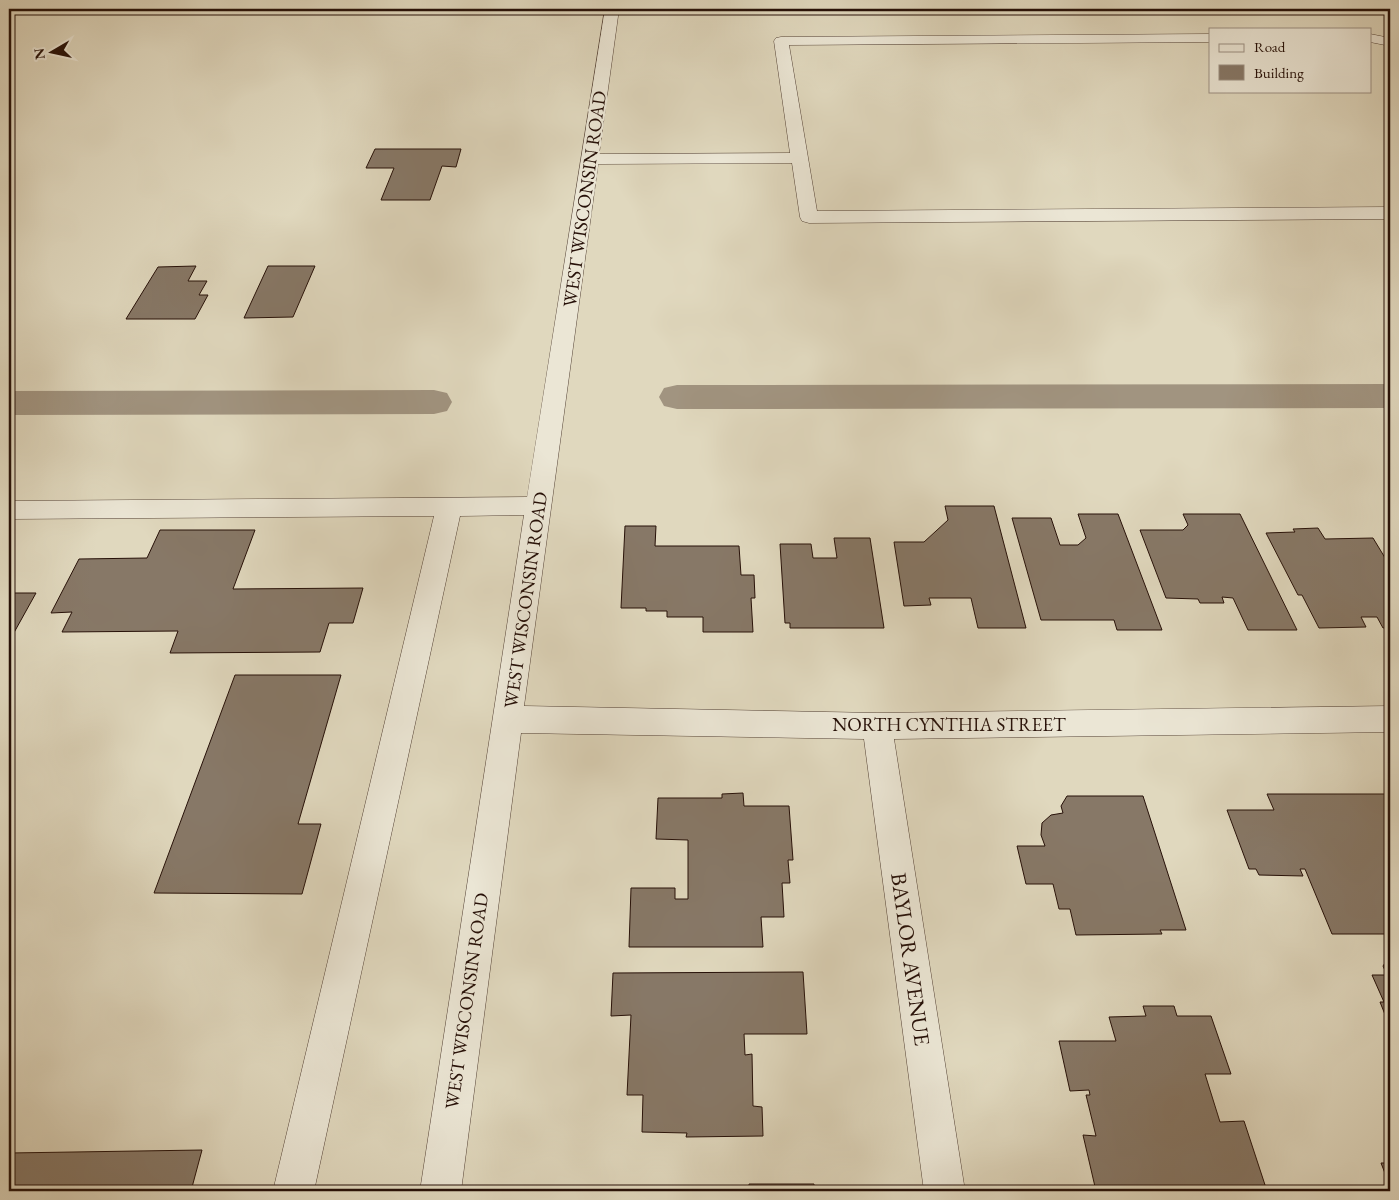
<svg xmlns="http://www.w3.org/2000/svg" width="1399" height="1200" viewBox="0 0 1399 1200" font-family="'EB Garamond',serif">
  <rect width="100%" height="100%" fill="#e0d8be"/>
  <filter id="stains"><feTurbulence type="fractalNoise" baseFrequency=".004" numOctaves="4"/><feColorMatrix values="0 0 0 0 .2 0 0 0 0 .09 0 0 0 0 .02 0 0 0 .5 -.17"/></filter>
  <radialGradient id="worn" r=".72"><stop offset=".6" stop-color="#630" stop-opacity="0"/><stop offset="1" stop-color="#630" stop-opacity=".3"/></radialGradient>
  <g fill="none" stroke-linecap="round" stroke-linejoin="round">
    <path fill="#a19480" fill-rule="evenodd" d="M 1390,384 L 1390,408 L 677,409 L 664,406 L 659,397 L 664,388 L 677,385 Z
      M 434,390 L 447,393 L 452,402 L 447,411 L 434,414 L 9,415 L 9,391 Z"/>
  </g>
  <path fill="#877867" stroke="#261008" d="M 375,149 L 461,149 L 456,167 L 442,166 L 430,200 L 381,200 L 394,168 L 366,168 Z
    M 196,266 L 188,281 L 207,281 L 199,295 L 208,295 L 195,319 L 126,319 L 158,267 Z
    M 268,266 L 315,266 L 293,317 L 244,318 Z
    M 945,506 L 994,506 L 1026,628 L 978,628 L 971,598 L 929,598 L 931,605 L 904,606 L 894,542 L 924,542 L 948,520 Z
    M 1078,514 L 1118,514 L 1162,630 L 1117,630 L 1114,620 L 1041,620 L 1012,518 L 1051,518 L 1060,545 L 1078,545 L 1086,538 Z
    M 1183,514 L 1240,514 L 1297,630 L 1248,630 L 1233,598 L 1222,597 L 1224,603 L 1200,603 L 1198,599 L 1166,598 L 1140,530 L 1183,530 L 1188,525 Z
    M 625,526 L 656,526 L 655,546 L 739,546 L 741,575 L 754,575 L 755,598 L 751,598 L 753,632 L 703,632 L 703,617 L 667,617 L 667,611 L 646,611 L 646,608 L 621,608 Z
    M 1318,528 L 1325,539 L 1373,538 L 1390,566 L 1390,627 L 1383,628 L 1377,617 L 1361,617 L 1366,627 L 1319,628 L 1302,595 L 1298,595 L 1266,533 L 1295,532 L 1293,529 Z
    M 160,530 L 255,530 L 233,589 L 363,588 L 353,623 L 329,623 L 320,652 L 170,653 L 178,631 L 62,632 L 72,612 L 51,613 L 79,559 L 147,558 Z
    M 834,538 L 870,538 L 884,628 L 790,628 L 790,623 L 785,623 L 780,544 L 811,544 L 813,558 L 837,558 Z
    M 9,593 L 36,593 L 11,638 L 9,638 Z
    M 235,675 L 341,675 L 298,824 L 321,824 L 302,894 L 154,893 Z
    M 743,793 L 744,806 L 789,806 L 793,860 L 788,860 L 790,883 L 782,883 L 784,917 L 761,917 L 763,947 L 629,947 L 631,888 L 675,888 L 675,899 L 688,899 L 688,840 L 656,839 L 658,798 L 722,798 L 722,794 Z
    M 1267,794 L 1390,794 L 1390,934 L 1332,934 L 1305,869 L 1300,869 L 1303,876 L 1259,875 L 1256,869 L 1249,869 L 1227,810 L 1274,810 Z
    M 1067,796 L 1143,796 L 1186,930 L 1160,930 L 1162,934 L 1076,935 L 1070,909 L 1059,909 L 1053,884 L 1026,884 L 1017,846 L 1045,846 L 1041,835 L 1042,823 L 1051,815 L 1063,813 L 1061,806 Z
    M 1389,957 L 1390,957 L 1390,1027 L 1380,1002 L 1384,1002 L 1372,975 L 1387,975 L 1383,966 Z
    M 803,972 L 807,1034 L 744,1034 L 745,1055 L 752,1054 L 753,1106 L 762,1107 L 763,1136 L 686,1137 L 687,1133 L 642,1132 L 643,1095 L 627,1095 L 631,1015 L 611,1016 L 613,973 Z
    M 1143,1006 L 1174,1006 L 1177,1016 L 1211,1016 L 1231,1074 L 1205,1074 L 1220,1122 L 1244,1121 L 1267,1191 L 1096,1191 L 1083,1135 L 1096,1136 L 1086,1095 L 1090,1095 L 1089,1090 L 1070,1091 L 1059,1041 L 1116,1041 L 1109,1017 L 1146,1016 Z
    M 202,1150 L 191,1191 L 9,1191 L 9,1153 Z
    M 1381,1163 L 1390,1163 L 1390,1186 Z
    M 749,1184 L 814,1184 L 814,1191 L 749,1191 Z"/>
  <g fill="none" stroke-linecap="round" stroke-linejoin="round">
    <defs>
      <path id="minor" d="M 605,9 L 619,9 L 599,154 L 790,153 L 774,41 L 776,38 L 781,37 L 1210,34 L 1210,42 L 789,45 L 817,211 L 1390,207 L 1390,219 L 809,223 L 802,221 L 800,217 L 792,163 L 598,164 L 524,706 L 877,713 L 1390,706 L 1390,732 L 894,739 L 965,1191 L 924,1191 L 864,739 L 521,733 L 461,1191 L 420,1191 L 524,515 L 460,516 L 314,1191 L 273,1191 L 434,516 L 9,519 L 9,501 L 527,497 Z
        M 1370,34 L 1390,38 L 1390,46 L 1370,42 Z"/>
    </defs>
    <use href="#minor" stroke="#544236" stroke-width="1"/>
    <use href="#minor" fill="#ebe6d5" fill-rule="evenodd"/>
  </g>
  <g text-anchor="middle" stroke-width="4.5" stroke-linejoin="round" paint-order="stroke">
    <g font-size="19" fill="#261008" stroke="#ebe6d5">
      <text transform="translate(584 199) rotate(-82)" y="7">WEST WISCONSIN ROAD</text>
      <text transform="translate(525 600) rotate(-82)" y="7">WEST WISCONSIN ROAD</text>
      <text x="949" y="731">NORTH CYNTHIA STREET</text>
      <text transform="translate(466 1001) rotate(-82)" y="7">WEST WISCONSIN ROAD</text>
    </g>
    <g font-size="22" fill="#261008" stroke="#ebe6d5">
      <text transform="translate(911 959) rotate(82)" y="8">BAYLOR AVENUE</text>
    </g>
  </g>
  <rect width="1399" height="1200" fill="none" stroke="#e0d8be" stroke-width="30"/>
  <rect x="10" y="10" width="1379" height="1180" fill="none" stroke="#261008" stroke-width="2.5"/>
  <rect x="15" y="15" width="1369" height="1170" fill="none" stroke="#261008"/>
  <rect x="1209" y="28" width="162" height="65" fill="#ebe6d5" stroke="#9c9083"/>
  <rect x="1219" y="44" width="25" height="8" fill="#ebe6d5" stroke="#9c9083"/>
  <text x="1254" y="52" font-size="15" fill="#261008">Road</text>
  <rect x="1219" y="65" width="25" height="15" fill="#877867" stroke="#9c9083"/>
  <text x="1254" y="78" font-size="15" fill="#261008">Building</text>
  <g transform="translate(52 52) rotate(261)" stroke="#ebe6d5" stroke-width="4" paint-order="stroke">
  <path d="M0-4L9 19L0 12L-9 19Z" fill="#261008"/>
  <text y="-8" font-size="14" font-weight="bold" text-anchor="middle" fill="#261008">N</text>
  </g>
  <rect width="100%" height="100%" filter="url(#stains)"/>
  <rect width="100%" height="100%" fill="url(#worn)"/>
</svg>
